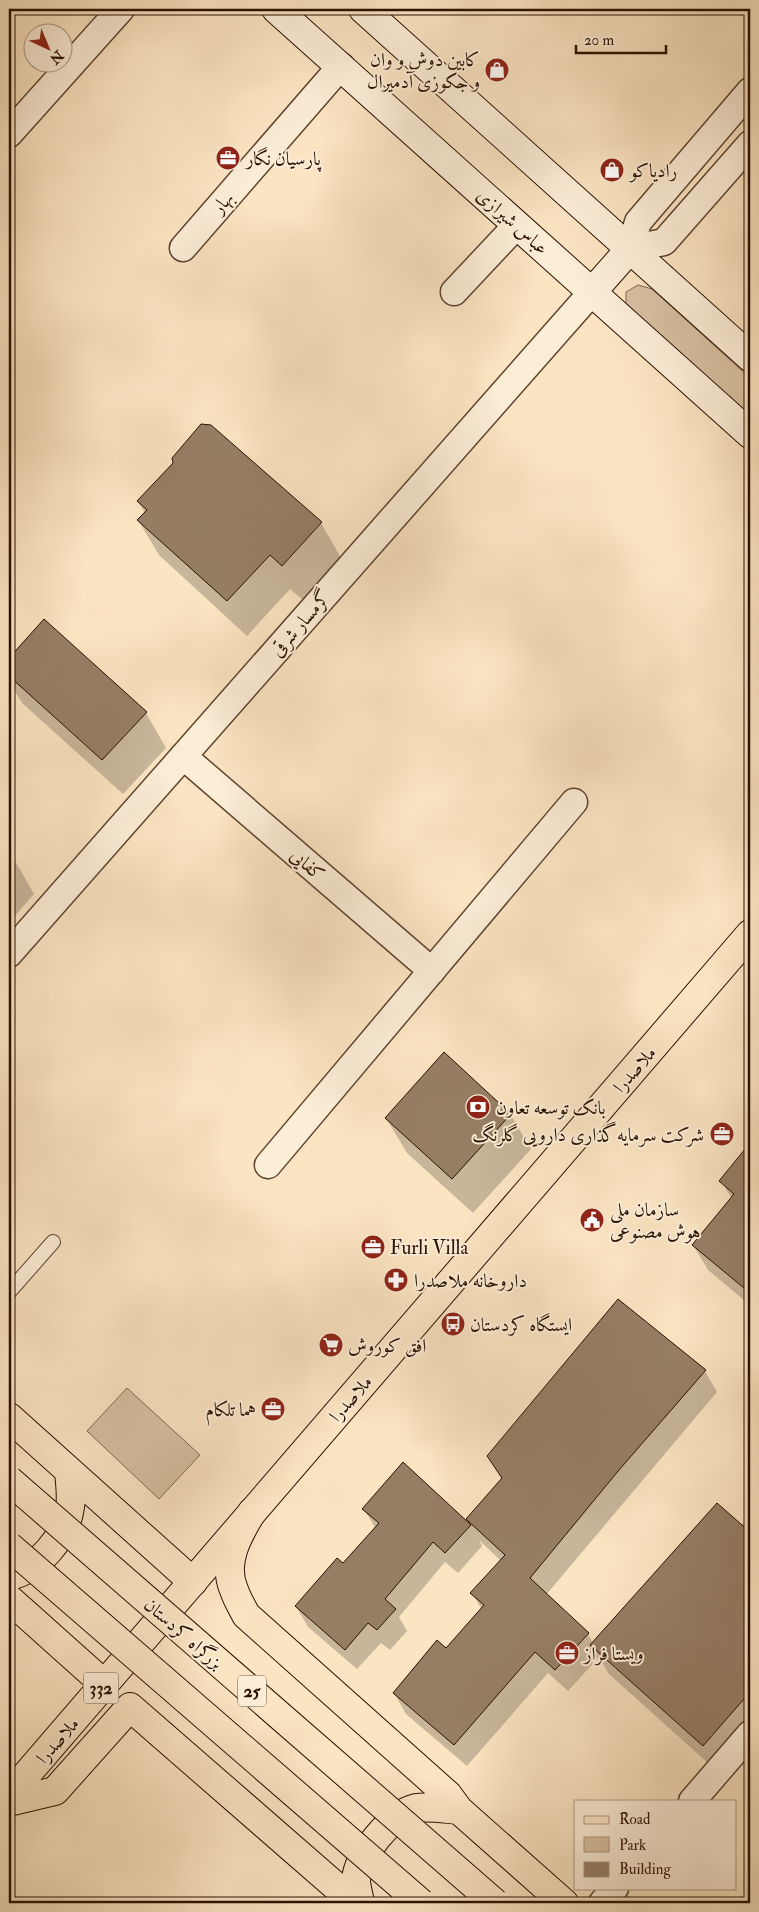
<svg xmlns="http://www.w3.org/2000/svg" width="759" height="1912" viewBox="0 0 759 1912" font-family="'IM FELL Double Pica',Amiri,serif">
  <rect width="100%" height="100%" fill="#fbe4c2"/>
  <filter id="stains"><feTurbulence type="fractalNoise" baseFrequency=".004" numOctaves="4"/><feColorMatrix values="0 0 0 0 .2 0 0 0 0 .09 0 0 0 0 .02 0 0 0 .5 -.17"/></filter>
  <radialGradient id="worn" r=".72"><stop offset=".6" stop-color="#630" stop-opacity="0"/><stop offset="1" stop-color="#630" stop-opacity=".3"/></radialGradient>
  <path fill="#d7c0a1" stroke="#806850" d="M 638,285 L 652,289 L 750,378 L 750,416 L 626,306 L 626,292 Z
    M 127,1388 L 200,1455 L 159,1499 L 87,1431 Z"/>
  <path fill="#0003" d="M 138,501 L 321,523 L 341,558 L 303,600 L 290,589 L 247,636 L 159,555 L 138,520 L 145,513 Z
    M 44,620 L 146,713 L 166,748 L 123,794 L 22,703 L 9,681 L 9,660 Z
    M 9,855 L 14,859 L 34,894 L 9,923 Z
    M 510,1114 L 531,1149 L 473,1213 L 407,1153 L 386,1118 Z
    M 750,1145 L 750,1305 L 708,1270 L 693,1245 L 732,1199 L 721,1181 Z
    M 705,1371 L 717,1392 L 546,1595 L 588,1634 L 593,1643 L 741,1526 L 750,1516 L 750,1740 L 720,1774 L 609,1674 L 599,1657 L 568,1691 L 548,1673 L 467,1766 L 406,1714 L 394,1693 L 446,1650 L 482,1610 L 472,1593 L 501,1561 L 479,1540 L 482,1546 L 458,1573 L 445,1562 L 399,1617 L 407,1631 L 390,1650 L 381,1643 L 357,1669 L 308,1627 L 296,1606 L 344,1565 L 376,1529 L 364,1509 L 403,1464 L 471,1526 L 467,1519 L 502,1480 L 488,1456 Z"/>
  <path fill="#967e65" stroke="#291000" d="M 201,424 L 211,425 L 322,522 L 282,566 L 270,555 L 227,601 L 137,520 L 147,510 L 137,501 L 173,463 L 172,458 Z
    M 44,619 L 147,712 L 102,760 L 9,676 L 9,658 Z
    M 444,1052 L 511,1114 L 452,1179 L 385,1118 Z
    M 750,1143 L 750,1293 L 692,1245 L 734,1194 L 719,1181 Z
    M 618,1299 L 706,1370 L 619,1470 L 530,1578 L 589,1633 L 555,1670 L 535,1652 L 454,1745 L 393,1693 L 437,1640 L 446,1648 L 484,1605 L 470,1593 L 505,1555 L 466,1519 L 502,1478 L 487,1456 Z
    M 403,1462 L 471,1525 L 445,1553 L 433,1542 L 385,1599 L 396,1609 L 377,1630 L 368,1623 L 345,1650 L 295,1606 L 337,1558 L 343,1563 L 379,1523 L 362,1509 Z
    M 717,1503 L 750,1532 L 750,1692 L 703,1746 L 590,1645 Z"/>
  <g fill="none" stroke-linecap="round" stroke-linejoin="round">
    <defs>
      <path id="service" d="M 9,1292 L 53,1242"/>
      <path id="minor" d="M 750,91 L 638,222 L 630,249 L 664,242 L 750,144
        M 9,134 L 121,9
        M 183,248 L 341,66
        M 454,292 L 517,225
        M 183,756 L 432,971
        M 9,954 L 592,292
        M 268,1165 L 574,802
        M 692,1801 L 750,1734
        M 602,1903 L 615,1888"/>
      <path id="secondary" d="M 276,9 L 750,434
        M 363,9 L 750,357
        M 592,292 L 630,249"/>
      <path id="primary" d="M 9,1795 L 750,934"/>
      <path id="trunk" d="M 9,1417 L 193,1582
        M 252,1512 C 238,1535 222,1563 234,1590 C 237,1599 242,1607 246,1615 L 448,1795 L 459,1810 L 564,1903
        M 9,1576 C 38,1570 66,1537 70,1507 C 72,1496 70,1483 69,1472
        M 9,1599 L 104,1684
        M 9,1802 L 55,1791 L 130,1707 L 355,1903
        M 360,1903 C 359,1896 356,1887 356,1880 C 358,1855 391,1814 416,1808 C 429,1806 446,1809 459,1810"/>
    </defs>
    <use href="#service" stroke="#5e4530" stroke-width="16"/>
    <use href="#minor" stroke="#5e4530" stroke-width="29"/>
    <use href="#secondary" stroke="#291000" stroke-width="30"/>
    <use href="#primary" stroke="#291000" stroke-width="30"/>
    <use href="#trunk" stroke="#291000" stroke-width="30"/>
    <use href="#service" stroke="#fcedd7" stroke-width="14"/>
    <use href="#minor" stroke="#fcedd7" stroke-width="26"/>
    <use href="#secondary" stroke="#fcedd7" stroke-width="28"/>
    <use href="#primary" stroke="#fbe4c2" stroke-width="28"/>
    <use href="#trunk" stroke="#fbe4c2" stroke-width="28"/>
    <defs>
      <path id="trunk-bridge" d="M 9,1480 L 495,1903
        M 9,1546 L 421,1903"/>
    </defs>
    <use href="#trunk-bridge" stroke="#291000" stroke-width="30" stroke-linecap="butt"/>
    <use href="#trunk-bridge" stroke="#fbe4c2" stroke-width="28"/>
  </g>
  <defs>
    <symbol id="shop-disc" viewBox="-11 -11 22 22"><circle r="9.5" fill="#8f2418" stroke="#fcedd7"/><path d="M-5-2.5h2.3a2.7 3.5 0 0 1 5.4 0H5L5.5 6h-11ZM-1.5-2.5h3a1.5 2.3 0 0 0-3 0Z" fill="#fff"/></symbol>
    <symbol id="office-disc" viewBox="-11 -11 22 22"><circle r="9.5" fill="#8f2418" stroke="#fcedd7"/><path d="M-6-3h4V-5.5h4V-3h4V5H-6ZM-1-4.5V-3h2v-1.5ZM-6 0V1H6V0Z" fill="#fff"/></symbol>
    <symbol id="bank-disc" viewBox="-11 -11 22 22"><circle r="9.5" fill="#8f2418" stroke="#fcedd7"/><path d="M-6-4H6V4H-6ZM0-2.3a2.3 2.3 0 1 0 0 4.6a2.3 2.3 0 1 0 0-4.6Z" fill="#fff"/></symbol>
    <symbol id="civic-disc" viewBox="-11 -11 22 22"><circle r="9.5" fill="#8f2418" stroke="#fcedd7"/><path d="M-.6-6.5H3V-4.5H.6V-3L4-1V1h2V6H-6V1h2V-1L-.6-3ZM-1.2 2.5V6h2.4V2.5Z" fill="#fff"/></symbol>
    <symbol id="pharmacy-disc" viewBox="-11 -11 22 22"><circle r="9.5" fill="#8f2418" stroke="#fcedd7"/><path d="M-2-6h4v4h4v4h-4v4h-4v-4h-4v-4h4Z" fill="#fff"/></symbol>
    <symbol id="bus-disc" viewBox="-11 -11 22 22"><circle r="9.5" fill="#8f2418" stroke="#fcedd7"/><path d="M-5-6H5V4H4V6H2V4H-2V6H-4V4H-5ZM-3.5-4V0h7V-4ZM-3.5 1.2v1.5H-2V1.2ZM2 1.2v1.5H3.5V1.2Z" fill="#fff"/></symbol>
    <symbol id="supermarket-disc" viewBox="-11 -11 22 22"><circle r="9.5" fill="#8f2418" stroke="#fcedd7"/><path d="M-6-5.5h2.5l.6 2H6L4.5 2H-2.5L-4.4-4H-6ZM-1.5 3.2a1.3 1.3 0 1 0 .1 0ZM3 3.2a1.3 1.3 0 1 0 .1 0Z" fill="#fff"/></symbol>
  </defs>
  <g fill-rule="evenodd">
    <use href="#shop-disc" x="483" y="56" width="28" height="28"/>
    <use href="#office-disc" x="214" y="144" width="28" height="28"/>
    <use href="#shop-disc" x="598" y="156" width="28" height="28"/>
    <use href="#bank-disc" x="464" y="1093" width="28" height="28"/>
    <use href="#office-disc" x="708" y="1120" width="28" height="28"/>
    <use href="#civic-disc" x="578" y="1206" width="28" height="28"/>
    <use href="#office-disc" x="359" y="1233" width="28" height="28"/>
    <use href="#pharmacy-disc" x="382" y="1266" width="28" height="28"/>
    <use href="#bus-disc" x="439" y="1310" width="28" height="28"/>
    <use href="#supermarket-disc" x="317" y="1331" width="28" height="28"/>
    <use href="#office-disc" x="259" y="1395" width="28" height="28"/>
    <use href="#office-disc" x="553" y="1639" width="28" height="28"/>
  </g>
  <g text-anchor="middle" stroke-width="4" stroke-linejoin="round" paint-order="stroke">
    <g fill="#fcedd7" stroke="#685240" stroke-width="1">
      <rect x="83.5" y="1672.5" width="35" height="31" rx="4"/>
      <rect x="238" y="1675.5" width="28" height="31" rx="4"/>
    </g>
    <g font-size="18" font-weight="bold" fill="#291000">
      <text x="101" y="1694">332</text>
      <text x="252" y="1697">25</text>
    </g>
    <g font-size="19" fill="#291000" stroke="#fcedd7" text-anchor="start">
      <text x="480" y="66" text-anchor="end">کابین دوش و وان<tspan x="480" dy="22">و جکوزی آدمیرال</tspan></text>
      <text x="246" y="165">پارسیان نگار</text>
      <text x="630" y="177">رادیاکو</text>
      <text x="496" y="1114">بانک توسعه تعاون</text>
      <text x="704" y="1141" text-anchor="end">شرکت سرمایه‌گذاری دارویی گلرنگ</text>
      <text x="610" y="1216">سازمان ملی<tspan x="610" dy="22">هوش مصنوعی</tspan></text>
      <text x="390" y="1254">Furli Villa</text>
      <text x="414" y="1287">داروخانه ملاصدرا</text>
      <text x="470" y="1331">ایستگاه کردستان</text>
      <text x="348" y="1352">افق کوروش</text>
      <text x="256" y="1416" text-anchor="end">هما تلکام</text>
      <text x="584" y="1660">ویستا فراز</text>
    </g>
    <g font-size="19" fill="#291000" stroke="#fcedd7">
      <text transform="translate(222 202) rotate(-49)" y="7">بهار</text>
      <text transform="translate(513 221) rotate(42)" y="7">عباس شیرازی</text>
      <text transform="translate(300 623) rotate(-49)" y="7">گرمسار شرقی</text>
      <text transform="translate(308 864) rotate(41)" y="7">کفایی</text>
      <text transform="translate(634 1069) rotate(-49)" y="7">ملاصدرا</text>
      <text transform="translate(350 1398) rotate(-49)" y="7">ملاصدرا</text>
      <text transform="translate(184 1633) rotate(41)" y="7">بزرگراه کردستان</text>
      <text transform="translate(57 1740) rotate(-49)" y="7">ملاصدرا</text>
    </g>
  </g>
  <rect width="759" height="1912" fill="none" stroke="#fbe4c2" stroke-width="30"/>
  <rect x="10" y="10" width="739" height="1892" fill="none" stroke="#291000" stroke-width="2.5"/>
  <rect x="15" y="15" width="729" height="1882" fill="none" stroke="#291000"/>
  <rect x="574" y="1800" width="162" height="90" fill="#fcedd7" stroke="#a89581"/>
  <rect x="584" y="1816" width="25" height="8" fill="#fbe4c2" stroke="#a89581"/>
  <text x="619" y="1824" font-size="15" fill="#291000">Road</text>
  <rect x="584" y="1837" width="25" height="15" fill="#d7c0a1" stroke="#a89581"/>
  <text x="619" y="1850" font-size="15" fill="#291000">Park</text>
  <rect x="584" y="1862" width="25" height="15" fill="#967e65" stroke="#a89581"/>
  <text x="619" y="1874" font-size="15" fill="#291000">Building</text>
  <g transform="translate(48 48) rotate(136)"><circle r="24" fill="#fcedd7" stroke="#a89581"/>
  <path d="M0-4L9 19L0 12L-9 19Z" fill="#8f2418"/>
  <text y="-8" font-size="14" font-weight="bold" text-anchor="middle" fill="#291000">N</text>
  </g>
  <path d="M576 45v8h90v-8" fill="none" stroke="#291000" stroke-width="2.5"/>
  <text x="584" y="45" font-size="15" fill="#291000" stroke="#fcedd7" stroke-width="4" paint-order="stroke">20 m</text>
  <rect width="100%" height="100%" filter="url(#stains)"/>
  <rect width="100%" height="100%" fill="url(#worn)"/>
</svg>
